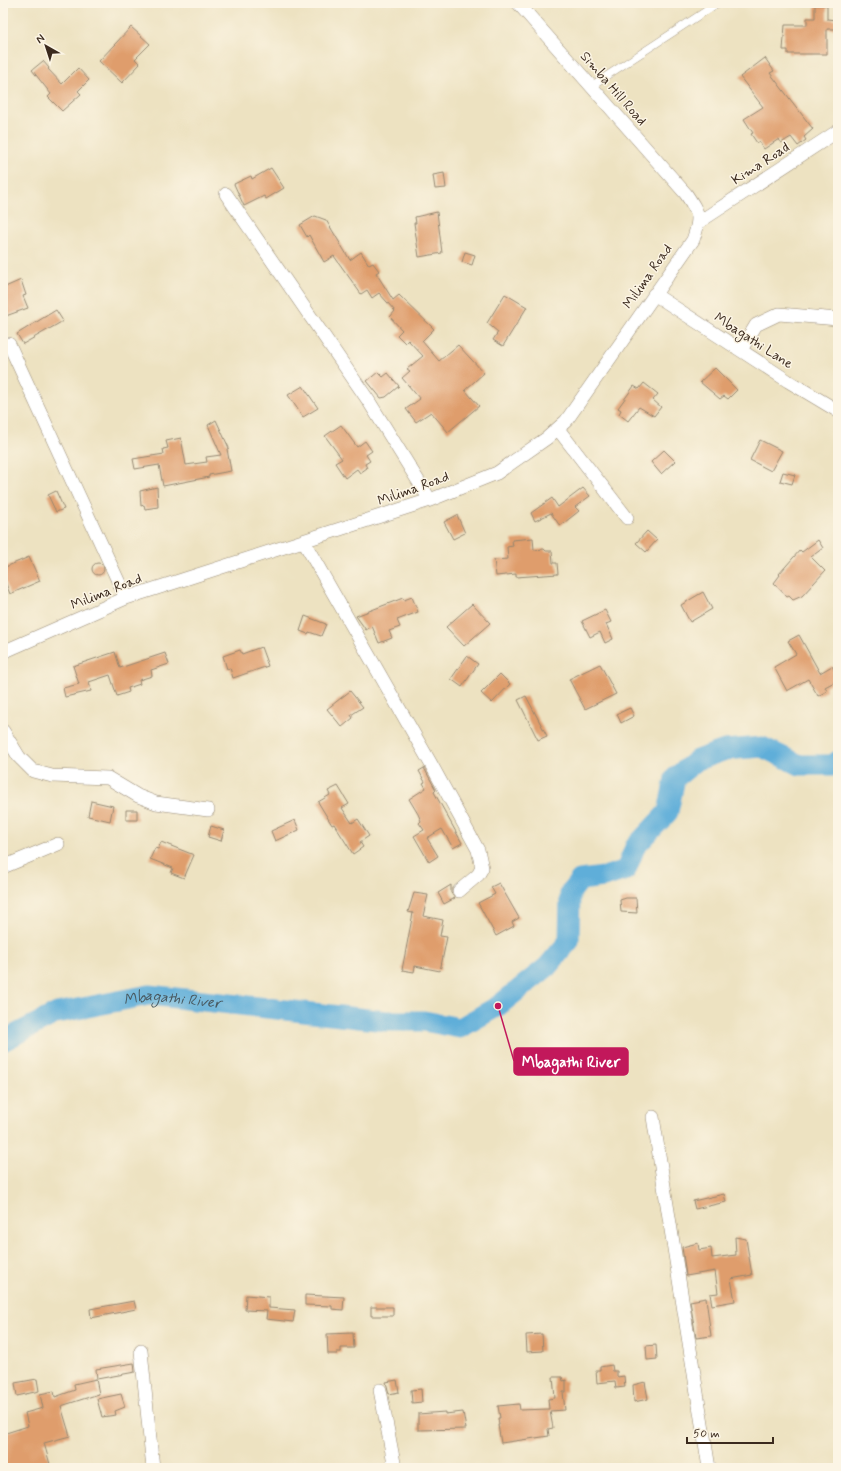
<svg xmlns="http://www.w3.org/2000/svg" width="841" height="1471" viewBox="0 0 841 1471" font-family="Mynerve,sans-serif">
  <rect width="100%" height="100%" fill="#fcf5e5"/>
  <filter id="ink" filterUnits="userSpaceOnUse"><feTurbulence type="fractalNoise" baseFrequency=".025" numOctaves="2"/><feDisplacementMap in="SourceGraphic" scale="8" xChannelSelector="R" yChannelSelector="G"/><feConvolveMatrix kernelMatrix="1 2 1 2 8 2 1 2 1" color-interpolation-filters="sRGB"/></filter>
  <filter id="wash" filterUnits="userSpaceOnUse"><feTurbulence type="fractalNoise" baseFrequency=".012" numOctaves="4" result="noise"/><feDisplacementMap in="SourceGraphic" scale="16" xChannelSelector="R" yChannelSelector="G"/><feGaussianBlur stdDeviation="0.9" result="paint"/><feColorMatrix in="noise" values="0 0 0 0 0 0 0 0 0 0 0 0 0 0 0 0 0 1.4 0 .05"/><feComposite in="paint" operator="in"/></filter>
  <g filter="url(#wash)">
    <rect width="100%" height="100%" fill="#ede2c1"/>
    <g fill="none" stroke-linecap="round" stroke-linejoin="round">
      <path stroke="#5faed9" stroke-width="21" id="s1" d="M 3,1041 L 57,1013 L 149,995 L 386,1021 L 424,1021 L 460,1028 L 498,1006 L 547,967 L 569,941 L 570,893 L 580,880 L 604,877 L 626,870 L 635,847 L 668,812 L 675,778 L 697,760 L 725,750 L 762,747 L 800,765 L 833,765 L 838,761"/>
    </g>
    <g id="blocks">
      <path fill="#df9d6c" d="M 815,5 L 827,5 L 827,19 L 836,20 L 835,29 L 827,29 L 827,54 L 788,54 L 788,50 L 783,50 L 785,25 L 807,25 L 807,18 L 815,18 Z
        M 131,27 L 150,44 L 135,59 L 140,64 L 122,83 L 99,61 Z
        M 765,58 L 774,71 L 770,73 L 813,129 L 804,137 L 806,140 L 798,146 L 791,137 L 781,143 L 779,139 L 764,149 L 759,142 L 757,143 L 751,134 L 753,133 L 744,119 L 763,107 L 740,77 Z
        M 43,61 L 49,68 L 48,69 L 62,84 L 78,68 L 89,80 L 78,91 L 81,94 L 62,111 L 48,97 L 51,94 L 32,70 Z
        M 271,168 L 284,188 L 266,199 L 264,196 L 244,206 L 234,184 L 251,176 L 252,179 Z
        M 444,173 L 446,188 L 435,189 L 433,175 Z
        M 437,212 L 442,253 L 419,257 L 414,223 L 416,223 L 415,217 Z
        M 315,216 L 326,220 L 350,260 L 361,252 L 369,265 L 373,263 L 379,271 L 376,273 L 393,300 L 399,295 L 434,329 L 422,341 L 439,361 L 458,345 L 484,373 L 465,390 L 479,406 L 448,432 L 431,412 L 416,422 L 406,409 L 420,399 L 402,378 L 410,371 L 407,369 L 423,356 L 408,340 L 405,343 L 397,335 L 402,330 L 390,317 L 395,311 L 379,293 L 372,298 L 367,290 L 361,294 L 334,256 L 324,262 L 309,235 L 307,237 L 300,225 Z
        M 465,252 L 475,255 L 472,265 L 462,262 Z
        M 21,280 L 26,295 L 23,296 L 28,308 L 3,317 L 3,288 Z
        M 505,294 L 527,307 L 503,346 L 493,340 L 498,332 L 487,323 Z
        M 56,310 L 63,321 L 23,344 L 17,334 Z
        M 715,368 L 737,390 L 728,399 L 724,396 L 720,399 L 700,382 Z
        M 378,372 L 383,377 L 388,373 L 399,386 L 386,397 L 381,398 L 367,381 Z
        M 644,383 L 658,394 L 653,400 L 661,407 L 654,416 L 639,407 L 628,421 L 619,414 L 621,410 L 618,408 L 634,386 L 639,389 Z
        M 303,386 L 318,408 L 303,417 L 288,395 Z
        M 216,420 L 229,448 L 227,449 L 231,471 L 209,475 L 209,477 L 163,486 L 159,465 L 135,469 L 133,459 L 164,454 L 163,449 L 168,448 L 166,441 L 181,438 L 186,465 L 207,462 L 206,457 L 221,455 L 208,425 Z
        M 341,425 L 357,447 L 365,441 L 372,451 L 366,455 L 370,461 L 365,464 L 367,468 L 360,473 L 357,469 L 345,478 L 335,463 L 342,459 L 325,436 Z
        M 760,440 L 782,451 L 771,471 L 750,460 Z
        M 664,450 L 675,461 L 661,474 L 651,462 Z
        M 783,472 L 795,475 L 792,484 L 780,481 Z
        M 157,487 L 158,507 L 145,509 L 144,505 L 141,506 L 140,491 Z
        M 583,488 L 590,496 L 575,507 L 579,511 L 560,526 L 551,513 L 535,521 L 531,513 L 552,498 L 558,507 Z
        M 56,491 L 64,509 L 56,512 L 48,495 Z
        M 457,515 L 465,533 L 453,539 L 444,522 Z
        M 647,531 L 657,540 L 646,552 L 636,543 Z
        M 533,538 L 534,550 L 544,549 L 546,551 L 552,551 L 553,563 L 557,563 L 558,574 L 516,577 L 516,574 L 496,576 L 494,560 L 508,559 L 507,547 L 513,546 L 512,540 Z
        M 818,540 L 823,548 L 811,557 L 825,571 L 802,596 L 793,600 L 789,596 L 787,597 L 774,583 L 780,575 L 779,574 L 800,550 L 802,552 Z
        M 29,557 L 40,581 L 10,594 L 3,576 L 3,568 Z
        M92 569a6 6 0 1 1 12 0a6 6 0 1 1-12 0Z
        M 703,592 L 712,609 L 690,622 L 681,605 Z
        M 412,597 L 418,612 L 397,620 L 400,627 L 389,631 L 392,638 L 379,643 L 372,626 L 366,630 L 356,616 L 403,598 L 404,600 Z
        M 472,604 L 490,623 L 464,646 L 446,627 Z
        M 605,610 L 611,622 L 606,624 L 613,639 L 605,643 L 600,632 L 590,637 L 582,621 Z
        M 305,616 L 326,624 L 321,636 L 309,632 L 308,634 L 300,631 Z
        M 799,635 L 820,673 L 832,666 L 838,677 L 838,680 L 825,687 L 827,691 L 818,696 L 808,679 L 787,691 L 774,667 L 796,654 L 788,641 Z
        M 261,647 L 268,666 L 233,678 L 230,668 L 227,669 L 223,656 L 240,650 L 242,654 Z
        M 115,652 L 120,668 L 165,653 L 169,664 L 151,670 L 152,676 L 139,680 L 140,684 L 128,688 L 129,692 L 117,696 L 110,675 L 89,682 L 91,691 L 65,697 L 63,688 L 79,684 L 73,666 Z
        M 467,656 L 478,664 L 462,687 L 451,679 Z
        M 600,664 L 616,694 L 585,709 L 569,679 Z
        M 500,674 L 510,684 L 492,703 L 481,693 Z
        M 350,691 L 363,707 L 351,715 L 353,718 L 342,727 L 327,709 Z
        M 526,696 L 547,736 L 538,740 L 518,700 Z
        M 630,708 L 634,716 L 621,723 L 617,714 Z
        M 424,768 L 436,790 L 434,792 L 462,843 L 453,848 L 442,829 L 427,838 L 438,856 L 429,862 L 414,836 L 424,830 L 419,823 L 421,821 L 418,814 L 409,799 L 426,788 L 423,783 L 425,782 L 419,771 Z
        M 338,786 L 349,804 L 342,808 L 352,823 L 358,819 L 369,836 L 360,842 L 363,847 L 353,854 L 334,824 L 332,825 L 318,802 L 330,795 L 328,791 Z
        M 91,801 L 113,806 L 110,821 L 88,816 Z
        M 126,810 L 137,810 L 137,820 L 126,820 Z
        M 295,820 L 299,830 L 275,841 L 271,831 Z
        M 211,826 L 224,830 L 221,841 L 208,837 Z
        M 161,842 L 194,855 L 184,878 L 171,873 L 173,868 L 150,859 L 155,848 L 158,849 Z
        M 499,883 L 519,918 L 512,922 L 514,926 L 496,936 L 478,903 L 495,894 L 491,887 Z
        M 451,885 L 451,893 L 455,898 L 444,904 L 438,893 Z
        M 414,893 L 428,895 L 423,916 L 443,920 L 440,936 L 447,937 L 440,971 L 415,966 L 414,972 L 402,970 L 413,913 L 408,912 Z
        M 626,898 L 636,898 L 637,913 L 621,912 L 620,900 Z
        M 724,1194 L 726,1202 L 695,1209 L 693,1201 Z
        M 735,1237 L 746,1239 L 752,1275 L 731,1279 L 735,1301 L 712,1305 L 710,1294 L 718,1293 L 715,1271 L 686,1276 L 682,1247 L 698,1243 L 699,1250 L 711,1248 L 712,1258 L 736,1255 Z
        M 246,1295 L 269,1297 L 269,1308 L 295,1310 L 293,1322 L 266,1319 L 267,1311 L 245,1310 Z
        M 305,1295 L 344,1297 L 343,1310 L 332,1309 L 332,1306 L 305,1305 Z
        M 706,1298 L 711,1336 L 696,1338 L 690,1301 Z
        M 134,1301 L 136,1309 L 91,1318 L 90,1309 Z
        M 371,1307 L 393,1307 L 393,1316 L 371,1316 Z
        M 353,1333 L 354,1348 L 341,1348 L 341,1352 L 337,1352 L 337,1354 L 328,1354 L 327,1334 Z
        M 542,1334 L 543,1351 L 527,1352 L 526,1335 Z
        M 656,1345 L 657,1359 L 647,1360 L 646,1346 Z
        M 134,1363 L 135,1372 L 97,1379 L 96,1369 Z
        M 612,1365 L 613,1371 L 617,1371 L 617,1377 L 624,1376 L 625,1387 L 616,1388 L 615,1381 L 597,1383 L 596,1370 L 600,1370 L 600,1367 Z
        M 553,1377 L 562,1377 L 563,1381 L 566,1380 L 566,1392 L 563,1392 L 565,1410 L 550,1411 L 553,1428 L 548,1429 L 549,1436 L 501,1443 L 498,1425 L 499,1425 L 498,1418 L 500,1418 L 498,1406 L 519,1404 L 520,1410 L 549,1409 L 548,1399 L 555,1398 Z
        M 37,1379 L 39,1391 L 17,1396 L 15,1383 Z
        M 96,1379 L 99,1394 L 61,1406 L 70,1436 L 44,1443 L 51,1468 L 3,1468 L 3,1434 L 28,1426 L 25,1413 L 43,1408 L 40,1394 L 54,1391 L 55,1397 L 75,1390 L 74,1384 Z
        M 397,1380 L 399,1392 L 389,1394 L 386,1382 Z
        M 645,1382 L 648,1399 L 634,1402 L 633,1385 Z
        M 421,1389 L 422,1402 L 412,1403 L 411,1390 Z
        M 121,1394 L 125,1407 L 115,1411 L 116,1415 L 102,1417 L 97,1399 Z
        M 445,1412 L 445,1414 L 463,1412 L 466,1429 L 418,1430 L 418,1414 Z"/>
    </g>
  </g>
  <g filter="url(#ink)">
    <use href="#blocks" fill-opacity="0" stroke="#948670" stroke-width="1"/>
    <g fill="none" stroke-linecap="round" stroke-linejoin="round">
      <defs>
        <path id="service" d="M 591,86 L 718,3"/>
        <path id="minor" d="M 226,194 L 368,400 L 430,500
          M 699,222 L 838,131
          M 654,294 L 788,381 L 838,411
          M 9,344 L 126,598
          M 741,350 L 756,325 L 779,314 L 838,319
          M 558,429 L 627,518
          M 304,542 L 431,764 L 478,850 L 482,868 L 478,875 L 459,891
          M 3,652 L 126,598 L 430,500 L 497,473 L 547,438 L 566,421 L 693,240 C 701,217 700,215 686,194 L 518,3
          M 3,731 L 19,757 L 33,771 L 52,776 L 108,778 L 138,796 L 156,803 L 208,810
          M 3,867 L 58,844
          M 653,1117 L 709,1468
          M 141,1351 L 153,1468
          M 380,1390 L 395,1468"/>
      </defs>
      <use href="#service" stroke="#948670" stroke-width="8"/>
      <use href="#minor" stroke="#948670" stroke-width="14"/>
      <use href="#service" stroke="#fff" stroke-width="7"/>
      <use href="#minor" stroke="#fff" stroke-width="13"/>
    </g>
  </g>
  <g text-anchor="middle" stroke-width="3" stroke-linejoin="round" paint-order="stroke">
    <g font-size="14" fill="#3b2a1e" stroke="#fcf5e5">
      <text transform="translate(614 88) rotate(49)" y="5">Simba Hill Road</text>
      <text transform="translate(760 163) rotate(-33)" y="5">Kima Road</text>
      <text transform="translate(647 276) rotate(-55)" y="5">Milima Road</text>
      <text transform="translate(754 340) rotate(33)" y="5">Mbagathi Lane</text>
      <text transform="translate(413 488) rotate(-20)" y="5">Milima Road</text>
      <text transform="translate(106 591) rotate(-22)" y="5">Milima Road</text>
    </g>
    <g font-size="15" font-style="italic" fill="#48585f" stroke="#fcf5e5">
      <text dy="5" stroke="none"><textPath href="#s1" startOffset="178">Mbagathi River</textPath></text>
    </g>
  </g>
  <path fill="none" stroke="#c2185b" stroke-width="1.5" d="M498 1006L514 1061"/>
  <circle fill="#c2185b" stroke="#fcf5e5" stroke-width="1.5" cx="498" cy="1006" r="4"/>
  <rect fill="#c2185b" stroke="#c2185b" stroke-width="1.5" x="514" y="1048" width="114" height="27" rx="4"/>
  <g font-size="15" text-anchor="middle" font-weight="bold" fill="#fff">
    <text x="571" y="1067">Mbagathi River</text>
  </g>
  <rect width="841" height="1471" fill="none" stroke="#fcf5e5" stroke-width="16"/>
  <g transform="translate(46 46) rotate(321)" stroke="#fcf5e5" stroke-width="3" paint-order="stroke">
  <path d="M0-3L7 15L0 10L-7 15Z" fill="#3b2a1e"/>
  <text y="-6" font-size="11" font-weight="bold" text-anchor="middle" fill="#3b2a1e">N</text>
  </g>
  <path d="M687 1437v6h86v-6" fill="none" stroke="#3b2a1e" stroke-width="2"/>
  <text x="693" y="1437" font-size="12" fill="#3b2a1e" stroke="#fcf5e5" stroke-width="3" paint-order="stroke">50 m</text>
</svg>
